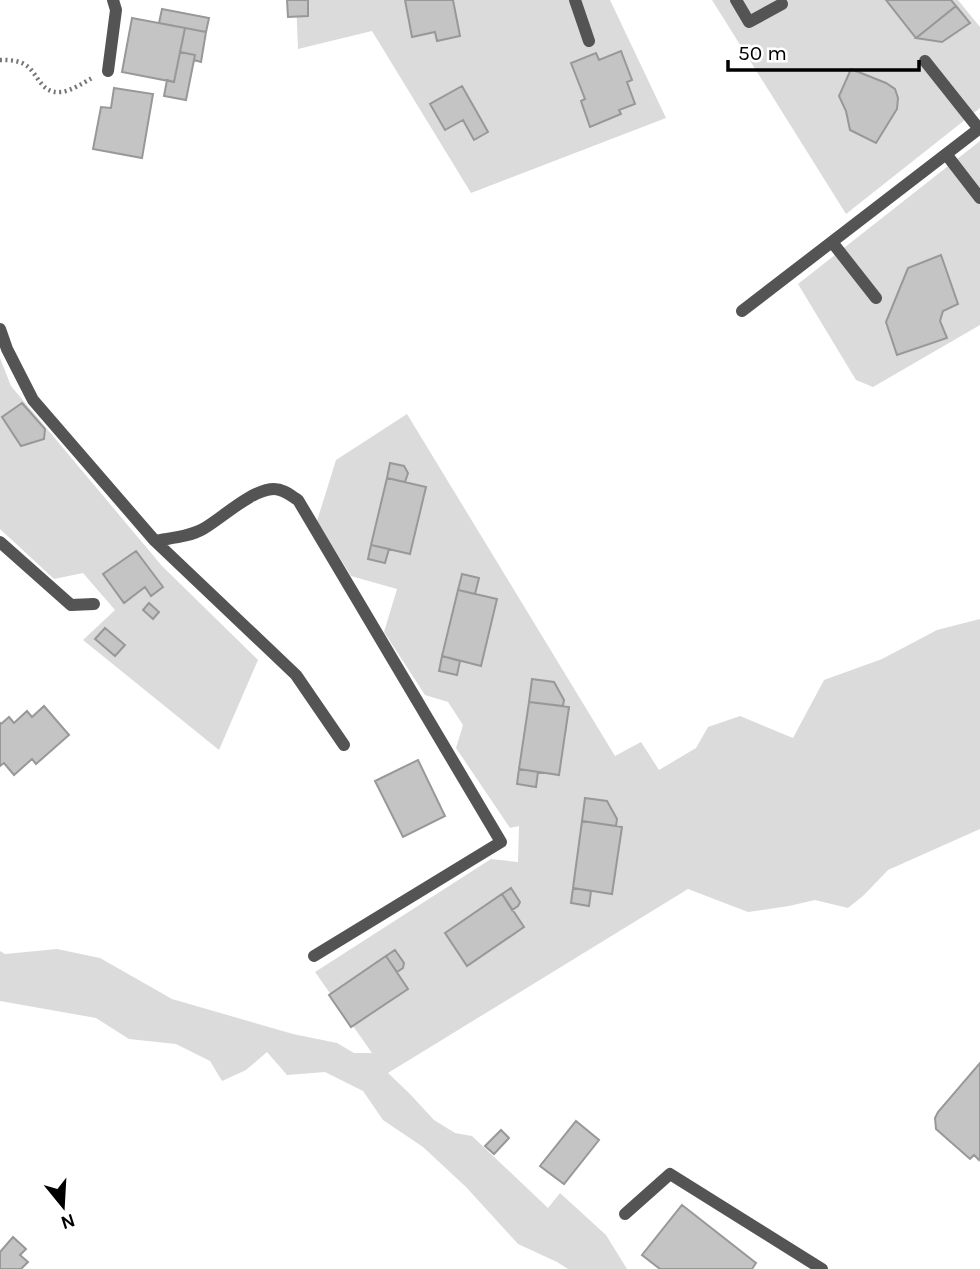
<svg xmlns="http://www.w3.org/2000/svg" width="980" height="1269" viewBox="0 0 980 1269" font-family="Karla,sans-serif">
  <rect width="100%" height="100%" fill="#fff"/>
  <path fill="#dbdbdb" d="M 296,0 L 610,0 L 666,118 L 471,193 L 372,31 L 298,49 Z
    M 712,0 L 958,0 L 980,27 L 980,108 L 846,214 Z
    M 980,141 L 980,325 L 873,387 L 856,380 L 798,284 Z
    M 0,358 L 11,386 L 162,566 L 258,660 L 219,750 L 83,640 L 115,610 L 83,573 L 54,579 L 0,529 Z
    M 407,414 L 615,756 L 641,742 L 659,770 L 696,748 L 708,727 L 740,716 L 793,738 L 824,680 L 882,659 L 937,630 L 980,619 L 980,829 L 888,870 L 864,895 L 848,908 L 815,900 L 789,906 L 748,912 L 688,889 L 388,1073 L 410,1094 L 434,1120 L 455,1133 L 472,1136 L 548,1208 L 560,1193 L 606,1235 L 627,1269 L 568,1269 L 557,1262 L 518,1244 L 466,1187 L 423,1147 L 383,1120 L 363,1091 L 325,1072 L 287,1075 L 267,1052 L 246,1070 L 222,1081 L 210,1061 L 176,1044 L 129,1039 L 96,1018 L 0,1001 L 0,951 L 5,954 L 57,949 L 100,958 L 172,999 L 293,1034 L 337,1043 L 354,1053 L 372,1053 L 315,972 L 491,859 L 518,862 L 519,826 L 510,828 L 456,748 L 463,725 L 448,702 L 425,695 L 384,632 L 397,589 L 351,576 L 317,521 L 336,460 Z"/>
  <path fill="#c4c4c4" stroke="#989898" stroke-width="2" d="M 287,0 L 308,0 L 308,16 L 288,17 Z
    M 405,0 L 453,0 L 460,36 L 437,41 L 435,32 L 412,37 Z
    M 886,0 L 951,0 L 956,6 L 916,38 Z
    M 956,6 L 970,23 L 942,42 L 916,38 Z
    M 162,9 L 209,18 L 206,32 L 159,23 Z
    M 132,18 L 185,28 L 174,82 L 122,72 Z
    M 185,28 L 206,32 L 201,62 L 194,60 L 195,55 L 180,52 Z
    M 621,51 L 632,80 L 627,82 L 635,104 L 619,110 L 621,114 L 590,127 L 581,101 L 585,99 L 571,63 L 596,53 L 599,60 Z
    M 180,52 L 195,55 L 186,100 L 164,96 L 167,80 L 174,82 Z
    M 851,69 L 886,83 L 895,89 L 898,98 L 897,109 L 876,143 L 850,130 L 846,111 L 839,96 Z
    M 462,86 L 488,132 L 474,140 L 463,120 L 445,130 L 430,104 Z
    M 114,88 L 153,94 L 142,158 L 93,149 L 101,107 L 111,108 Z
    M 941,255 L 958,304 L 943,311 L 940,321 L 947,338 L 897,355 L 886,322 L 908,268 Z
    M 22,403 L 45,429 L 44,439 L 21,446 L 2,417 Z
    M 390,463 L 404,466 L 408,473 L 405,482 L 387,478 Z
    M 387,478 L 426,487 L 410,554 L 371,545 Z
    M 371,545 L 389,549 L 385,563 L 368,559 Z
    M 136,551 L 163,587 L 151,596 L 145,587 L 124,603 L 103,574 Z
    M 462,574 L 479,578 L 475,594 L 458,590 Z
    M 458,590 L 497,599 L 481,666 L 442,656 Z
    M 149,603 L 159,612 L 153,619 L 143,610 Z
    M 105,628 L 125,645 L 115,656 L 95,639 Z
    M 442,656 L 460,661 L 457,675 L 439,671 Z
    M 532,679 L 554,682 L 564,700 L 563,706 L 529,702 Z
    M 529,702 L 569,707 L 559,775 L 519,769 Z
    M 44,706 L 69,735 L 36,764 L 32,759 L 14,775 L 4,763 L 0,766 L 0,723 L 1,724 L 9,717 L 14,723 L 27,711 L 32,717 Z
    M 418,760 L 445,816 L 403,837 L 375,781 Z
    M 519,769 L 538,772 L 536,787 L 517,784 Z
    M 585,798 L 607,801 L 617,819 L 616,826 L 582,821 Z
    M 582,821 L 622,827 L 612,894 L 573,888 Z
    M 511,888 L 520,902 L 518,906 L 512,910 L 502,894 Z
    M 573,888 L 591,891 L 589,906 L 571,903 Z
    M 502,894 L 524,927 L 467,966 L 445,933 Z
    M 395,950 L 404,963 L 403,968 L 397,972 L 386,956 Z
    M 386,956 L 408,989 L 351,1027 L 329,995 Z
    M 980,1063 L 980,1158 L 979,1160 L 974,1155 L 970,1159 L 936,1129 L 935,1118 L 938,1112 Z
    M 576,1121 L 599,1140 L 564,1184 L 540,1166 Z
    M 501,1130 L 509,1138 L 494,1154 L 485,1146 Z
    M 682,1205 L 756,1263 L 752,1269 L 660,1269 L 642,1255 Z
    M 13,1237 L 26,1249 L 20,1255 L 28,1262 L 21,1269 L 0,1269 L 0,1252 Z"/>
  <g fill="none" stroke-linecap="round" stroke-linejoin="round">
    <path stroke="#767676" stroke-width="4.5" stroke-dasharray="2 3.5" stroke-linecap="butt" d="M 0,60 C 9,60 19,60 27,66 C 38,74 41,94 61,92 C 71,91 83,83 92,78"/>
    <path stroke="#545454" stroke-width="12" d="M 575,0 L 589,41
      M 736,0 L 749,22 L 782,4
      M 925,61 L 979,129
      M 108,71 L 116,10 L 113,0
      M 946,154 L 980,198
      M 832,242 L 876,298
      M 742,311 L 980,128
      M 0,329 L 7,349 L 33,400 L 155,541 L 296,675 L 344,745
      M 155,541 C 170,538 189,537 203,529 C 221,519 252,489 274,489 C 283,489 290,495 298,500 L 501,842 L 314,956
      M 0,542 L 71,605 L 94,604
      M 625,1214 L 670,1174 L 822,1269"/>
  </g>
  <g transform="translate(63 1206) rotate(162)" stroke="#ffffff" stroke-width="5" paint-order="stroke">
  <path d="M0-5L12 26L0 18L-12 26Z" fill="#000000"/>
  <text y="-10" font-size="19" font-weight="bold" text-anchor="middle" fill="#000000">N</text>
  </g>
  <path d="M728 60v10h191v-10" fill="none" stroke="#000000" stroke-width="3.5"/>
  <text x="738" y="60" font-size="21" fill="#000000" stroke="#ffffff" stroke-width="5" paint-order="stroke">50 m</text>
</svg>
